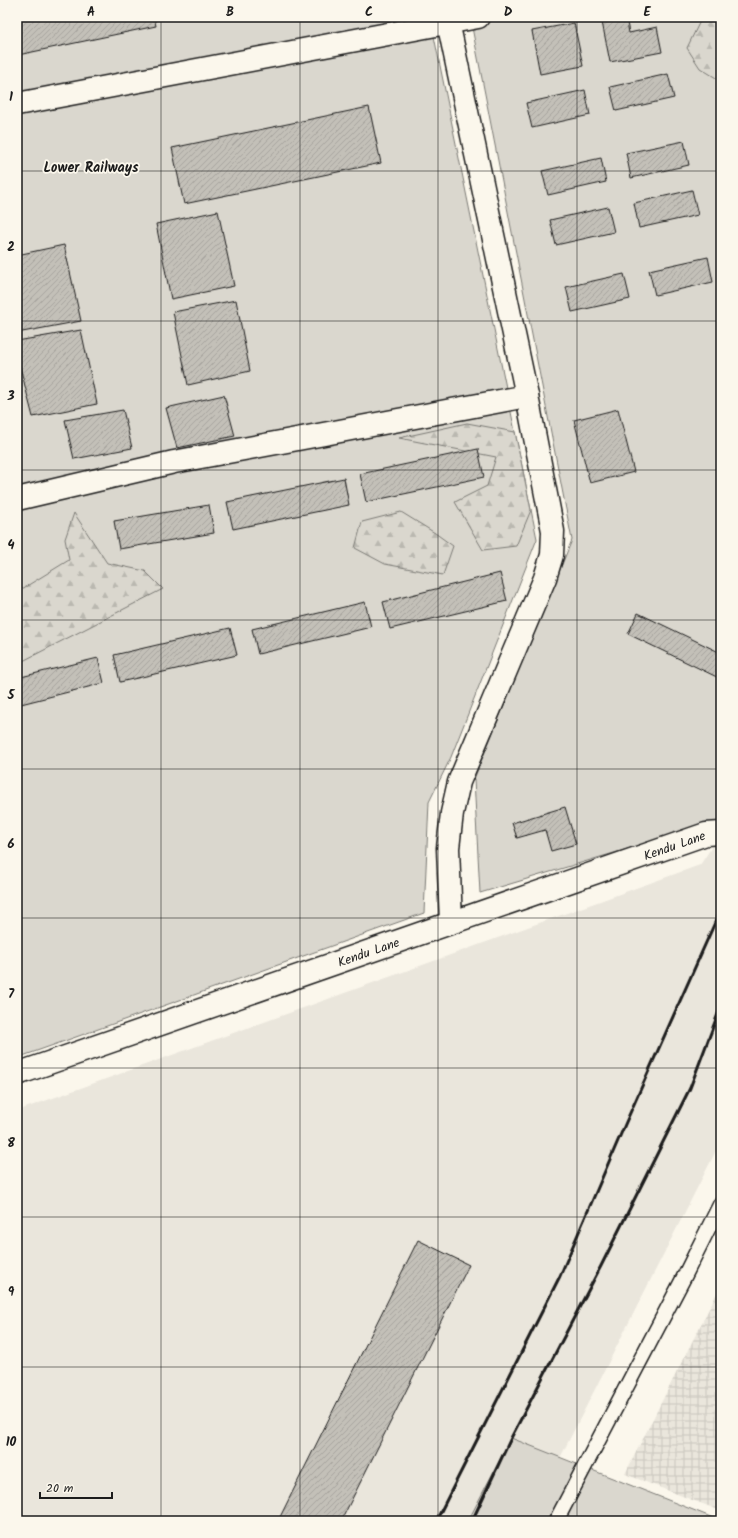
<svg xmlns="http://www.w3.org/2000/svg" width="738" height="1538" viewBox="0 0 738 1538" font-family="Kalam,sans-serif">
  <defs>
    <pattern id="industrial-grid" width="8" height="8" patternUnits="userSpaceOnUse"><rect width="8" height="8" fill="#eae6dc"/><path d="M0 4h8M4 0v8" fill="none" stroke="#c8c5bc"/></pattern>
    <pattern id="forest-firs" width="22" height="20" patternUnits="userSpaceOnUse"><rect width="22" height="20" fill="#dad7ce"/><path d="M5 1l3.5 6h-7zM16 11l3.5 6h-7z" fill="#bab8b0"/></pattern>
    <pattern id="building-hatch" width="6" height="6" patternUnits="userSpaceOnUse"><rect width="6" height="6" fill="#c3c0b8"/><path d="M-1 1l2-2M0 6l6-6M5 7l2-2" fill="none" stroke="#a7a49e"/></pattern>
  </defs>
  <rect width="100%" height="100%" fill="#fbf7ec"/>
  <filter id="ink" filterUnits="userSpaceOnUse"><feTurbulence type="fractalNoise" baseFrequency=".025" numOctaves="2"/><feDisplacementMap in="SourceGraphic" scale="8" xChannelSelector="R" yChannelSelector="G"/><feConvolveMatrix kernelMatrix="1 2 1 2 8 2 1 2 1" color-interpolation-filters="sRGB"/></filter>
  <g filter="url(#ink)">
    <path fill="#eae6dc" d="M 721,833 L 721,1141 L 528,1521 L 17,1521 L 17,1111 L 700,865 Z"/>
    <path fill="url(#industrial-grid)" d="M 721,1285 L 721,1511 L 625,1474 Z"/>
    <path fill="#dad7ce" stroke="#7b7a75" d="M 17,17 L 430,17 L 537,539 L 451,757 L 429,802 L 424,913 L 17,1058 Z
      M 470,17 L 721,17 L 721,821 L 480,893 L 474,779 L 572,540 Z
      M 511,1438 L 721,1521 L 468,1521 Z"/>
    <path fill="url(#forest-firs)" stroke="#7b7a75" d="M 702,17 L 721,17 L 721,81 L 700,68 L 687,48 Z
      M 467,423 L 515,432 L 531,510 L 516,546 L 483,550 L 455,502 L 487,486 L 496,457 L 399,438 Z
      M 401,512 L 435,533 L 453,546 L 443,575 L 385,564 L 355,548 L 362,522 Z
      M 74,513 L 107,563 L 145,571 L 163,589 L 17,664 L 17,592 L 69,560 L 65,539 Z"/>
    <path fill="url(#building-hatch)" stroke="#1c1c1c" d="M 17,17 L 154,17 L 156,26 L 18,55 Z
      M 601,17 L 626,17 L 629,33 L 657,27 L 662,52 L 610,62 Z
      M 574,23 L 583,66 L 540,74 L 532,31 Z
      M 668,74 L 674,98 L 616,111 L 610,87 Z
      M 585,90 L 590,115 L 532,128 L 526,103 Z
      M 369,107 L 381,163 L 184,204 L 172,148 Z
      M 684,141 L 689,165 L 631,178 L 626,153 Z
      M 601,158 L 606,182 L 548,195 L 542,171 Z
      M 692,190 L 698,215 L 639,228 L 634,203 Z
      M 608,207 L 614,232 L 556,245 L 550,220 Z
      M 218,211 L 234,286 L 171,299 L 156,224 Z
      M 64,245 L 81,321 L 17,333 L 17,255 Z
      M 708,257 L 713,282 L 655,295 L 649,270 Z
      M 624,274 L 630,299 L 572,312 L 566,287 Z
      M 236,300 L 250,371 L 188,385 L 173,312 Z
      M 81,330 L 97,404 L 33,417 L 17,355 L 17,341 Z
      M 224,395 L 235,436 L 177,448 L 166,408 Z
      M 618,409 L 634,472 L 590,483 L 574,420 Z
      M 123,410 L 132,448 L 74,459 L 65,420 Z
      M 478,449 L 484,477 L 366,502 L 360,474 Z
      M 344,478 L 349,505 L 233,529 L 227,502 Z
      M 209,505 L 214,533 L 119,549 L 114,521 Z
      M 500,573 L 507,601 L 390,629 L 383,602 Z
      M 365,602 L 371,627 L 258,654 L 252,629 Z
      M 638,613 L 721,653 L 721,679 L 628,634 Z
      M 230,628 L 237,655 L 120,682 L 114,655 Z
      M 98,658 L 104,683 L 17,705 L 17,678 Z
      M 565,807 L 576,844 L 551,851 L 545,830 L 517,838 L 512,823 Z
      M 418,1240 L 469,1265 L 341,1521 L 278,1521 Z"/>
    <g fill="none" stroke-linecap="round" stroke-linejoin="round">
      <defs>
        <path id="service" d="M 556,1521 L 683,1279 L 721,1203"/>
        <g id="minor">
          <path d="M 447,17 L 527,396 L 553,531 L 552,555 L 545,578 L 459,782 L 452,813 L 448,848 L 451,922"/>
          <path d="M 17,104 L 478,17"/>
          <path d="M 17,499 L 174,462 L 527,396"/>
          <path id="s1" d="M 17,1074 L 706,834 L 721,833"/>
        </g>
      </defs>
      <use href="#service" stroke="#1c1c1c" stroke-width="17"/>
      <use href="#minor" stroke="#1c1c1c" stroke-width="25"/>
      <use href="#service" stroke="#fbf7ec" stroke-width="14"/>
      <use href="#minor" stroke="#fbf7ec" stroke-width="22"/>
      <path stroke="#1c1c1c" stroke-width="3" d="M 436,1521 L 560,1276 L 626,1122 L 721,909
        M 472,1521 L 511,1438 L 601,1266 L 690,1088 L 721,1006"/>
    </g>
  </g>
  <path fill="none" stroke="#1c1c1c" stroke-width="1" stroke-opacity="0.55" d="M 161,17 L 161,1521M 300,17 L 300,1521M 438,17 L 438,1521M 577,17 L 577,1521M 17,171 L 721,171M 17,321 L 721,321M 17,470 L 721,470M 17,620 L 721,620M 17,769 L 721,769M 17,918 L 721,918M 17,1068 L 721,1068M 17,1217 L 721,1217M 17,1367 L 721,1367"/>
  <g text-anchor="middle" stroke-width="3.5" stroke-linejoin="round" paint-order="stroke">
    <g font-size="13" fill="#1c1c1c" stroke="#fbf7ec">
      <text dy="5" stroke="none"><textPath href="#s1" startOffset="696">Kendu Lane</textPath></text>
      <text dy="5" stroke="none"><textPath href="#s1" startOffset="372">Kendu Lane</textPath></text>
    </g>
    <g font-size="14" font-weight="bold" fill="#1c1c1c" stroke="#fbf7ec">
      <text x="91" y="172">Lower Railways</text>
    </g>
  </g>
  <rect width="738" height="1538" fill="none" stroke="#fbf7ec" stroke-width="44"/>
  <path d="M40 1492v6h72v-6" fill="none" stroke="#1c1c1c" stroke-width="2"/>
  <text x="46" y="1492" font-size="12" fill="#1c1c1c" stroke="#fbf7ec" stroke-width="3" paint-order="stroke">20 m</text>
  <rect x="22" y="22" width="694" height="1494" fill="none" stroke="#1c1c1c" stroke-width="1.5"/>
  <g font-size="13" text-anchor="middle" font-weight="bold" fill="#1c1c1c">
    <text x="91" y="16">A</text>
    <text x="230" y="16">B</text>
    <text x="369" y="16">C</text>
    <text x="508" y="16">D</text>
    <text x="647" y="16">E</text>
    <text x="11" y="101">1</text>
    <text x="11" y="251">2</text>
    <text x="11" y="400">3</text>
    <text x="11" y="549">4</text>
    <text x="11" y="699">5</text>
    <text x="11" y="848">6</text>
    <text x="11" y="998">7</text>
    <text x="11" y="1147">8</text>
    <text x="11" y="1296">9</text>
    <text x="11" y="1446">10</text>
  </g>
</svg>
